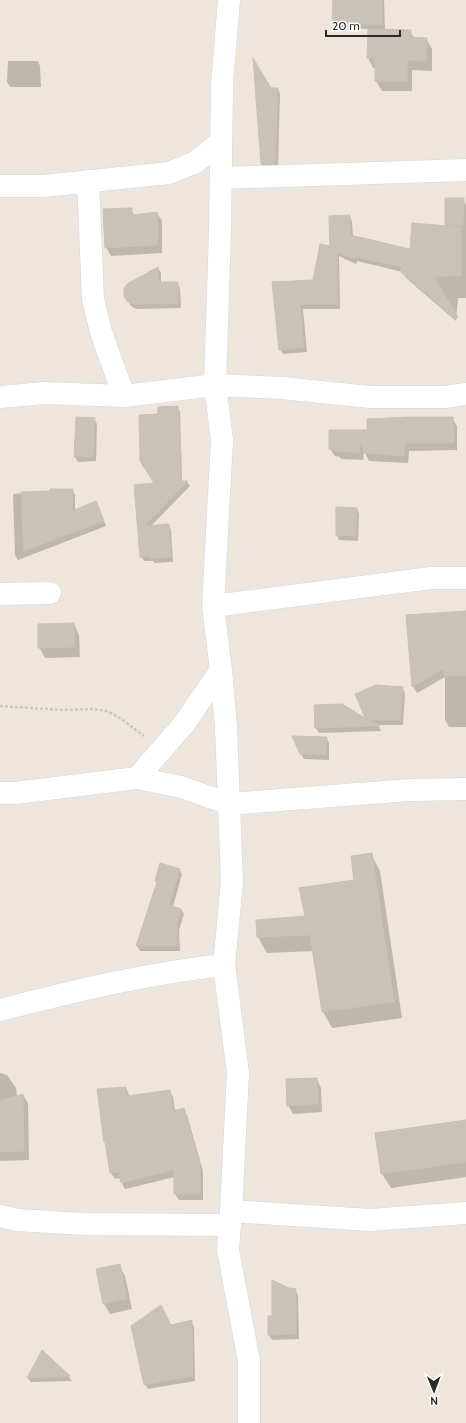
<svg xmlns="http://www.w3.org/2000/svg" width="466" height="1423" viewBox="0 0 466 1423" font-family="Cabin,sans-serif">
  <rect width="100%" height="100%" fill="#eee5dc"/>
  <path fill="#0003" d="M 334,0 L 384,0 L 385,30 L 410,31 L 414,38 L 426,39 L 432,49 L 432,71 L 412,70 L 412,91 L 382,91 L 376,81 L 376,68 L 373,68 L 368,58 L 369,29 L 336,28 L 333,23 Z
    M 8,61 L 38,61 L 40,66 L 41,87 L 10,87 L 7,82 Z
    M 270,89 L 278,89 L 280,94 L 278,168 L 265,169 L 262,164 Z
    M 446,199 L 463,199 L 466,205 L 466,298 L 458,298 L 456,321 L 406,278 L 403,272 L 357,261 L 356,264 L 339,256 L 340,309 L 303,309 L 307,352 L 283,354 L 280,349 L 273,283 L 313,281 L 331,247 L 349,216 L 352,221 L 353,237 L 411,250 L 446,227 Z
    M 131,209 L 135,216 L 157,213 L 162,221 L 162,253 L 111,256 L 106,247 Z
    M 158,268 L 161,273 L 161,283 L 177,283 L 180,288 L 181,308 L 136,309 L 131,306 L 125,296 Z
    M 177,407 L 180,412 L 182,482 L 187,482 L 190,486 L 151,526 L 168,525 L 171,530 L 173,562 L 154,563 L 153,561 L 144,561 L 141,556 L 135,486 L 156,484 L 159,415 Z
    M 77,418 L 94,419 L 97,424 L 96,461 L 78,462 L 75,457 Z
    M 452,418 L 457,426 L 457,450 L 409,451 L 408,463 L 369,461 L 364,451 L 363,460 L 341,459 L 340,457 L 335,456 L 330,449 L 368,431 Z
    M 72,490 L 75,495 L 75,511 L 99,508 L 106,526 L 18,560 L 15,555 L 13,494 Z
    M 357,509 L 359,514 L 358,541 L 339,540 L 337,535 Z
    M 466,611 L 466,727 L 449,727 L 445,720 L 445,677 L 417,693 L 413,686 L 407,616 Z
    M 74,624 L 79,635 L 80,657 L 45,658 L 39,647 Z
    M 402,688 L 405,693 L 403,725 L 375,725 L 379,727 L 381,731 L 319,733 L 316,728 L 368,720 Z
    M 326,738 L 329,743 L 329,760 L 304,759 L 301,754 Z
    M 371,854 L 380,871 L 402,1018 L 332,1028 L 323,1012 L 314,951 L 267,953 L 258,937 L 306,917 L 355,881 Z
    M 179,869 L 182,874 L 173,907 L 181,909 L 184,914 L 179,930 L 180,951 L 140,951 L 137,946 L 157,883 L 156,881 Z
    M 0,1073 L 7,1075 L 16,1088 L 17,1097 L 23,1095 L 28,1103 L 29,1160 L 0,1161 Z
    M 317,1080 L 321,1088 L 322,1112 L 293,1114 L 288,1105 Z
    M 126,1088 L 130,1097 L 170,1091 L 173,1097 L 175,1111 L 183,1109 L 187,1115 L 203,1171 L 203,1200 L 179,1200 L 175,1194 L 175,1177 L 125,1189 L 122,1183 L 121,1178 L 115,1179 L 111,1173 Z
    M 466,1121 L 466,1177 L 391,1188 L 382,1174 L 377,1134 Z
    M 119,1266 L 125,1276 L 132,1309 L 110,1314 L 104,1304 Z
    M 289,1289 L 295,1290 L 298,1295 L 299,1339 L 272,1340 L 269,1335 L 273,1317 Z
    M 191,1322 L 194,1326 L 195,1381 L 148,1389 L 145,1384 Z
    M 42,1351 L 69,1377 L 72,1381 L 31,1382 L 28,1378 Z"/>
  <path fill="#c9c2bb" stroke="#c9c1b5" d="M 333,0 L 382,0 L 382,25 L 332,24 Z
    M 368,29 L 411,30 L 410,37 L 427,38 L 426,61 L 407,60 L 407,81 L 375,81 L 375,59 L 367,58 Z
    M 253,58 L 271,88 L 278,88 L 275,164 L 261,164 Z
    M 445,198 L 464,198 L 463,225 L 445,225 Z
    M 132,208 L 132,215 L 157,212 L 158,245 L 105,248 L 103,209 Z
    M 350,215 L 350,235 L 410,249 L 412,223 L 461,227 L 461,275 L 434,277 L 458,317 L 456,319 L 402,273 L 401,267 L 355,257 L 354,259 L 337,252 L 338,304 L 300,304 L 304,347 L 279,350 L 272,282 L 313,280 L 320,244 L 330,246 L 329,216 Z
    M 158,267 L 159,282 L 178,282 L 178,304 L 132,304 L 127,301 L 124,296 L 124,289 L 127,284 Z
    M 178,406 L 181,457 L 180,481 L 188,481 L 144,526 L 169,524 L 171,557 L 150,559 L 150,556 L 140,557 L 134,485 L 154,483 L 140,461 L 139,415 L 158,414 L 158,407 Z
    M 76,417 L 95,418 L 93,456 L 74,457 Z
    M 408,417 L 453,417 L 454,443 L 405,443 L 404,456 L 364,453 L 360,442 L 359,453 L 335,451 L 335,449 L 329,449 L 329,430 L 367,430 L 367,419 Z
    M 50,489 L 73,489 L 72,511 L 96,501 L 104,521 L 24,551 L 21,492 L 50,491 Z
    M 336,507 L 357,508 L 356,536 L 336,535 Z
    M 466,611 L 466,676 L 444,675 L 444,668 L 412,687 L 406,615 Z
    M 74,623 L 75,647 L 38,648 L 38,624 Z
    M 376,685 L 403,687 L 400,720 L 369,720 L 380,726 L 315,728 L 314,705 L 342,704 L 365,718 L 355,694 Z
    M 292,736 L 327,737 L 326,755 L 300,754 Z
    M 372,853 L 394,1002 L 322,1012 L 310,935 L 257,937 L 256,920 L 305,916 L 299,888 L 354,880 L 351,856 Z
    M 160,863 L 180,869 L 169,905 L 181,909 L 177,924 L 178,946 L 136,946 L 157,882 L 155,881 Z
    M 317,1078 L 318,1104 L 287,1106 L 286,1079 Z
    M 126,1087 L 127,1096 L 170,1090 L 173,1111 L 184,1108 L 200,1164 L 200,1194 L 174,1194 L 174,1170 L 121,1183 L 119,1172 L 110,1173 L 105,1142 L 104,1142 L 97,1089 Z
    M 23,1094 L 24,1151 L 0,1152 L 0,1101 Z
    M 466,1120 L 466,1162 L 381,1174 L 375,1133 Z
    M 120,1264 L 127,1299 L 103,1304 L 96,1269 Z
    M 272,1280 L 289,1288 L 296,1289 L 296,1334 L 268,1335 L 268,1316 L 272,1316 Z
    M 161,1305 L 171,1325 L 192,1320 L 193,1376 L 144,1385 L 131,1326 Z
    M 42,1350 L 70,1376 L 27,1378 Z"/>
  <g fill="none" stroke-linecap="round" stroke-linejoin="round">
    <defs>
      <path id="minor" d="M 229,0 L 222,84 L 220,232 L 215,385 L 222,440 L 213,606 L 221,670 L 226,727 L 232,882 L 224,965 L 238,1073 L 231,1211 L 228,1250 L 249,1361 L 249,1423
        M 221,178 L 466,170
        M 88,181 L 93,299 L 101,332 L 124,396
        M 0,186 L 43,186 L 169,173 L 194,163 L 221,142
        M 0,397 L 44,393 L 124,396 L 215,385 L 282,388 L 370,397 L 445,397 L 466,394
        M 0,594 L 50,593
        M 213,606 L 431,578 L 466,578
        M 137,778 L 184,724 L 221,670
        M 0,793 L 15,793 L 137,778 L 181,787 L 229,804 L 410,790 L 466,789
        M 0,1010 C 74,991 148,973 224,965
        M 231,1211 L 370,1220 L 466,1213
        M 0,1216 L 17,1220 L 85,1224 L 230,1225"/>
    </defs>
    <use href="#minor" stroke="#d1d6e5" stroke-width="23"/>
    <path stroke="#c8c8c8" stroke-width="2.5" stroke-dasharray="3 2" stroke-linecap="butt" d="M 0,706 L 63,710 L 93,709 L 107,711 L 120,718 L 144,736"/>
    <use href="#minor" stroke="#fff" stroke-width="22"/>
  </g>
  <g transform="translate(434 1391) rotate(179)" stroke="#ffffff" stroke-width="3" paint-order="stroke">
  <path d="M0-3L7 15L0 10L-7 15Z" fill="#2b2b2b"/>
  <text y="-6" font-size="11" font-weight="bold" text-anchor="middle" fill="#2b2b2b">N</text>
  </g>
  <path d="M326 30v6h74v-6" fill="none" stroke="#2b2b2b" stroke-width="2"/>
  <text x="332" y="30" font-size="12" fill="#2b2b2b" stroke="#ffffff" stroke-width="3" paint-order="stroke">20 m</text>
</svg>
